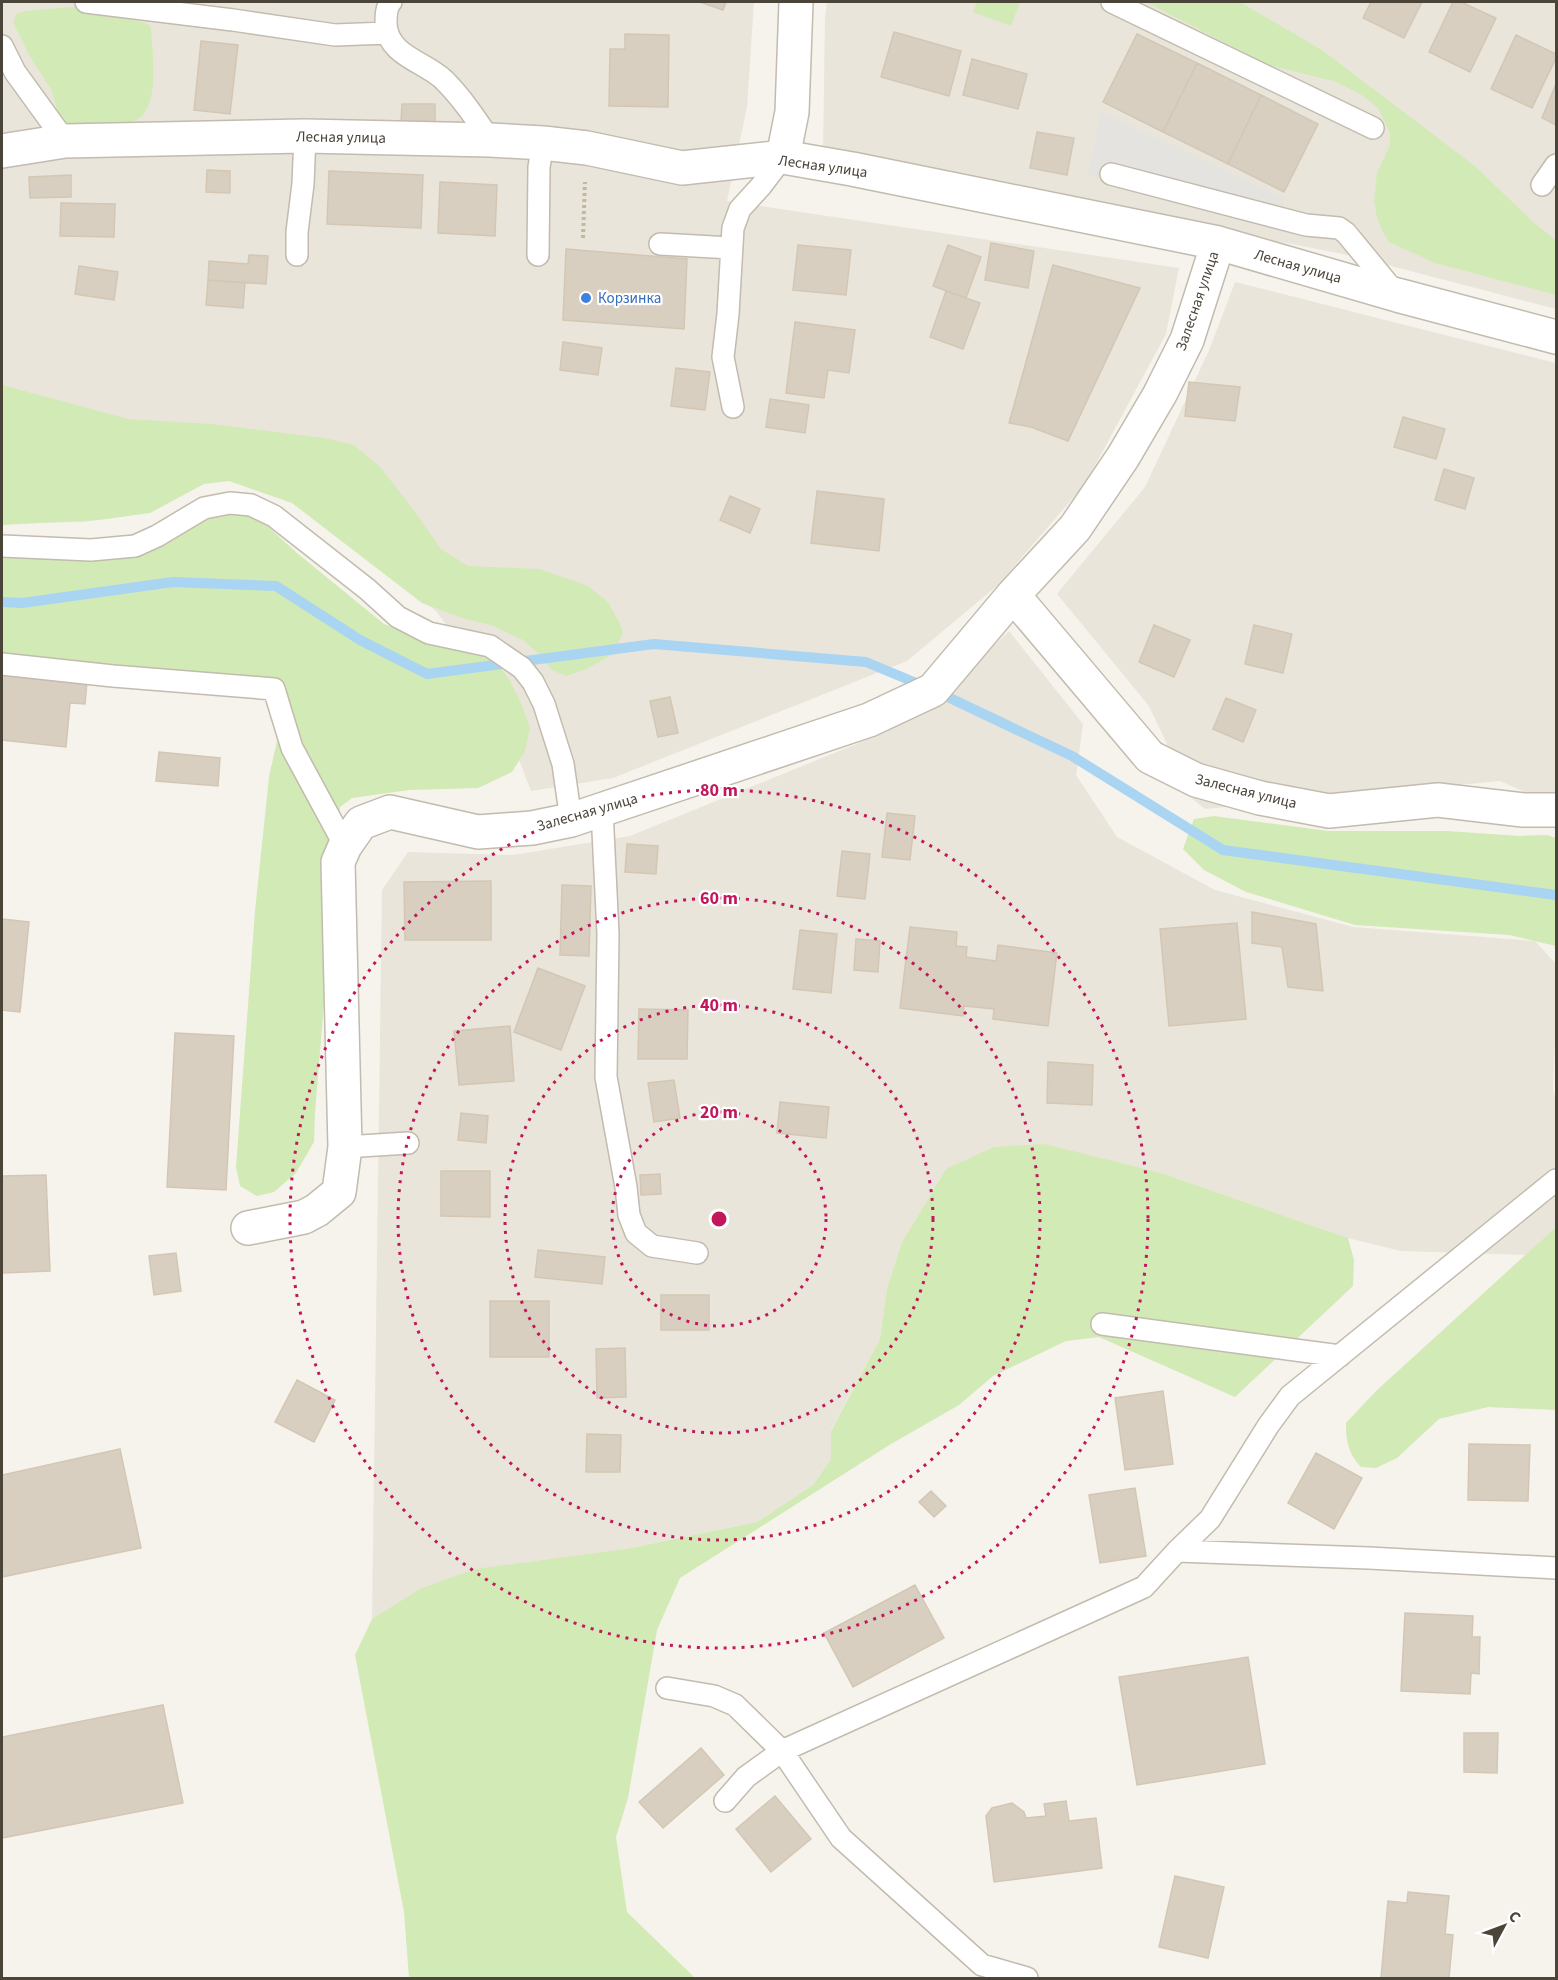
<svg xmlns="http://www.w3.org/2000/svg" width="1558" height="1980" viewBox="0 0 1558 1980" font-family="'Source Sans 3',sans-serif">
  <rect width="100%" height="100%" fill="#f6f3ec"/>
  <path fill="#eae5da" d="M 2,2 L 754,2 L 747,107 L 727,201 L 1179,268 L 1166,334 L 1085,484 L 998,585 L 907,661 L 613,778 L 531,791 L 514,747 L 469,656 L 436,611 L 295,501 L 255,475 L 192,483 L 143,512 L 85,522 L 2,523 Z
    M 827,2 L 1556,2 L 1556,309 L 1353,256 L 823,153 L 825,17 Z
    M 1235,282 L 1556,363 L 1556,806 L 1500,781 L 1205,809 L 1170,781 L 1167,744 L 1149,706 L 1057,594 L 1145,487 L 1210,348 Z
    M 1009,631 L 1083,724 L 1076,775 L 1117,837 L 1215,890 L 1353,927 L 1535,941 L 1556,964 L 1556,1017 L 1553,1090 L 1556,1100 L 1556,1227 L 1526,1255 L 1401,1251 L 1348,1238 L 1161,1173 L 946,1169 L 902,1242 L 887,1288 L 880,1339 L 831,1430 L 831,1459 L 813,1485 L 757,1522 L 626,1549 L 372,1619 L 382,890 L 408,852 L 513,855 L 630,836 L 886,732 L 943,695 Z"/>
  <path fill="#d2eab5" d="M 977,2 L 1020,2 L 1011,26 L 973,12 Z
    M 1146,2 L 1240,2 L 1322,50 L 1476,167 L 1533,222 L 1556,240 L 1556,295 L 1435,263 L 1389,242 L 1384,234 L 1377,218 L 1374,201 L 1377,173 L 1390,145 L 1390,133 L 1378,108 L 1363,96 L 1337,82 L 1268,65 Z
    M 81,6 L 148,24 L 151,28 C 152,51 161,108 136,120 C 118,128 86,126 66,127 L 60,122 L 52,91 L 29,55 L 13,22 L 16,14 L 26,11 Z
    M 2,385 L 128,419 L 212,424 L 324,438 L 354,445 L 381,468 L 413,509 L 441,549 L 468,566 L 540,569 L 588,586 L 608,602 L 620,624 L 623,633 L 612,655 L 586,669 L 566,676 L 552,670 L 541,656 L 523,640 L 491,625 L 465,619 L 422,603 L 292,503 L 229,481 L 204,484 L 150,513 L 99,520 L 2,525 Z
    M 210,509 L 255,515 L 297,553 L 384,624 L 428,642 L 473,647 L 494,659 L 510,681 L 522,705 L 530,728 L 525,751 L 512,772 L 478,788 L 409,790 L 352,798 L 340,807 L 315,1113 L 314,1142 L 296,1173 L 274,1192 L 257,1196 L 240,1186 L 236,1167 L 255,911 L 269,777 L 286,700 L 147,675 L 2,653 L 2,549 L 104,554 Z
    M 1214,816 L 1328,831 L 1447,831 L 1520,836 L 1547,835 L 1556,838 L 1556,946 L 1509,935 L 1355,925 L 1246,892 L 1204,870 L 1183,849 L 1194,819 Z
    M 1044,1144 L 1161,1173 L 1348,1238 L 1354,1260 L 1353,1286 L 1235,1397 L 1099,1337 L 1066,1341 L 993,1376 L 959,1405 L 891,1444 L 680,1578 L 657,1630 L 628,1798 L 616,1837 L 627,1912 L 693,1976 L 694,1978 L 409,1978 L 404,1912 L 355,1655 L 372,1619 L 420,1589 L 475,1569 L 626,1549 L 757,1522 L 813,1485 L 831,1459 L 831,1431 L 880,1339 L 887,1288 L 902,1242 L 946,1169 L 994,1147 Z
    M 1556,1227 L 1556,1410 L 1488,1407 L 1439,1419 L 1397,1458 L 1376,1468 L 1361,1467 C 1348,1453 1346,1441 1346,1423 L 1375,1392 Z"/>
  <path fill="#e5e3e0" d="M 1101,111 L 1285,199 L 1280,219 L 1088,175 Z"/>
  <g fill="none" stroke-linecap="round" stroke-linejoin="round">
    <path stroke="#a9d4f2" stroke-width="10" d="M 2,602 L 22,603 L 173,582 L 276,586 L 360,640 L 427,674 L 654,644 L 866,662 L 933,690 L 1072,756 L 1223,850 L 1556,895"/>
  </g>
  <path fill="#d8cfc1" stroke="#d3c7b4" stroke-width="1.5" d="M 700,2 L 726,2 L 723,10 Z
    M 1371,2 L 1422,2 L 1404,38 L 1363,18 Z
    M 1453,2 L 1461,2 L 1496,18 L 1470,72 L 1429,52 Z
    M 894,32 L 961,51 L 949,96 L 881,77 Z
    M 625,34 L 669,35 L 668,107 L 609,106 L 610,49 L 625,49 Z
    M 1137,34 L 1197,63 L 1163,132 L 1103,102 Z
    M 1516,35 L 1556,54 L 1556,58 L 1532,108 L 1491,89 Z
    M 201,41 L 238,45 L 230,114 L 194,110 Z
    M 972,59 L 1027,74 L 1018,109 L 963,95 Z
    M 1197,63 L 1261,95 L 1228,164 L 1163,132 Z
    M 1556,84 L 1556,125 L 1542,118 Z
    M 1261,95 L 1318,124 L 1284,192 L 1228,164 Z
    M 402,104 L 435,104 L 435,123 L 401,122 Z
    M 1037,132 L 1074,138 L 1067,175 L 1030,168 Z
    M 207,170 L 230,171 L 230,193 L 206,192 Z
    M 329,171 L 423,175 L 421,228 L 327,224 Z
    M 71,175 L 71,197 L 30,198 L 29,177 Z
    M 440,182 L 497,185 L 495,236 L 438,233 Z
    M 61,203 L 115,204 L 114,237 L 60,236 Z
    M 991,243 L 1034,251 L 1028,288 L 985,280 Z
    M 798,245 L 851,250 L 846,295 L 793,290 Z
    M 948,245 L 981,257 L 966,298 L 933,286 Z
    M 566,249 L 687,259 L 684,329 L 563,320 Z
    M 249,255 L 268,256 L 266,284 L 208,280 L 209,261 L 248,264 Z
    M 1053,265 L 1140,288 L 1068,441 L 1031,427 L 1009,423 Z
    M 79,266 L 118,272 L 114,300 L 75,294 Z
    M 208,280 L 245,283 L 243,308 L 206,305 Z
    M 946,291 L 980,303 L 963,349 L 930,337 Z
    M 795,322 L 855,330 L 849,373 L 828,370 L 824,398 L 786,393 Z
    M 563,342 L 602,348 L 598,375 L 560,370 Z
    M 676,368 L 710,372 L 705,410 L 671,406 Z
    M 1189,382 L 1240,387 L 1235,421 L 1185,416 Z
    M 770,399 L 809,405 L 805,433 L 766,427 Z
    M 1403,417 L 1445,429 L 1436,459 L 1394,447 Z
    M 1444,469 L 1474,478 L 1465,509 L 1435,500 Z
    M 817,491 L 884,499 L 879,551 L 811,543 Z
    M 730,496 L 760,509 L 750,533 L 720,520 Z
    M 1154,625 L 1190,640 L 1174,677 L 1139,662 Z
    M 1254,625 L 1292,634 L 1283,673 L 1245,664 Z
    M 2,673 L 87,682 L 85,704 L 70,703 L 66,747 L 2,740 Z
    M 670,697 L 678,733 L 658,737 L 650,701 Z
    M 1226,698 L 1256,710 L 1243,742 L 1213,729 Z
    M 159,752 L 220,758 L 218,786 L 156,781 Z
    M 887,813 L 915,816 L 910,860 L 882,857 Z
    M 627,844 L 658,846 L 656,874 L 625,872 Z
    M 842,851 L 870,854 L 865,899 L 837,896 Z
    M 491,881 L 491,940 L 405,940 L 404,882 Z
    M 562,885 L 591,886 L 589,956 L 560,955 Z
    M 1252,912 L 1316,924 L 1323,991 L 1288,987 L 1282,947 L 1252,943 Z
    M 2,919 L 29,922 L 20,1012 L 2,1010 Z
    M 1237,923 L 1246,1019 L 1169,1026 L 1160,929 Z
    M 910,927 L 957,932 L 956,946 L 967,947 L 966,957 L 996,961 L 998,945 L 1057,953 L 1048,1026 L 993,1019 L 994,1009 L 964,1006 L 963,1016 L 900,1008 Z
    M 800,930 L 837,934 L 831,993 L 793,989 Z
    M 856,939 L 880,941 L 878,972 L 854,970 Z
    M 538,968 L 585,986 L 561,1050 L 514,1032 Z
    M 639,1009 L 688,1010 L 687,1059 L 638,1059 Z
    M 510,1026 L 514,1081 L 459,1085 L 454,1031 Z
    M 175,1033 L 234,1036 L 226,1190 L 167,1187 Z
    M 1048,1062 L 1093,1065 L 1092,1105 L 1047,1103 Z
    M 674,1080 L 680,1118 L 654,1122 L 648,1083 Z
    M 780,1102 L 829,1107 L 826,1138 L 777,1133 Z
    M 461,1113 L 488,1116 L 486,1143 L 458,1140 Z
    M 441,1171 L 490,1171 L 490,1217 L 441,1216 Z
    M 660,1174 L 661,1194 L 641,1195 L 640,1175 Z
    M 46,1175 L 50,1271 L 2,1273 L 2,1176 Z
    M 538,1250 L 605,1257 L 602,1284 L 535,1277 Z
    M 176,1253 L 181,1291 L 154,1295 L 149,1256 Z
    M 661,1295 L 709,1295 L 709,1330 L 661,1330 Z
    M 490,1301 L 549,1301 L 549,1357 L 490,1357 Z
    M 625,1348 L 626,1397 L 597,1398 L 596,1349 Z
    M 297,1380 L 335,1400 L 314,1442 L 275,1422 Z
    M 1163,1391 L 1173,1464 L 1125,1470 L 1115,1398 Z
    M 587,1434 L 621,1435 L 620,1472 L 586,1472 Z
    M 1469,1444 L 1530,1445 L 1528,1501 L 1468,1500 Z
    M 120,1449 L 141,1548 L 2,1577 L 2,1475 Z
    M 1316,1453 L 1362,1478 L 1334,1529 L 1288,1503 Z
    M 1135,1488 L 1146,1556 L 1100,1563 L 1089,1495 Z
    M 931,1491 L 946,1506 L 934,1517 L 919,1502 Z
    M 915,1585 L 944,1638 L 853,1687 L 824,1633 Z
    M 1405,1613 L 1473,1616 L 1472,1637 L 1480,1637 L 1479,1674 L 1471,1673 L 1470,1694 L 1401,1691 Z
    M 1248,1657 L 1265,1764 L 1137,1785 L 1119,1677 Z
    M 163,1705 L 183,1803 L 2,1838 L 2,1737 Z
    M 1464,1733 L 1498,1733 L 1497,1773 L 1464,1772 Z
    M 701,1748 L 724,1775 L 663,1828 L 639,1802 Z
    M 775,1796 L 811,1839 L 771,1872 L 736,1829 Z
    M 1066,1801 L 1069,1821 L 1096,1818 L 1102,1868 L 994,1882 L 986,1816 L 992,1808 L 1012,1803 L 1024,1812 L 1026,1818 L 1046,1816 L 1044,1804 Z
    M 1175,1876 L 1224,1887 L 1208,1958 L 1159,1947 Z
    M 1408,1892 L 1449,1896 L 1445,1934 L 1453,1935 L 1449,1978 L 1381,1978 L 1388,1901 L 1407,1903 Z"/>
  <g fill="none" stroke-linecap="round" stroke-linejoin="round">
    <defs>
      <path id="service" d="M 86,2 L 233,20 L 335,35 L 387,33
        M 391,2 C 386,7 386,16 386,24 C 388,56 424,61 444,80 C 462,98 476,119 490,140
        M 1112,2 L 1373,128
        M 2,46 L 15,72 L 65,141
        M 1111,174 L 1306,225 L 1339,228 L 1346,233 L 1397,295
        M 1542,185 L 1556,165
        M 660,244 L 731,248
        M 297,255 L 297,232 L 303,184 L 305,136
        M 538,255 L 539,167 L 543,143
        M 733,407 L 723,357 L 728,314 L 733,228 L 740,209 L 761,186 L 783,157
        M 2,546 L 91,550 L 135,546 L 157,536 L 204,508 L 230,503 L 251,505 L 274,516 L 367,589 L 398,617 L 429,633 L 490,646 L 522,668 L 533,682 L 544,704 L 563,764 L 571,820
        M 2,664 L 113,676 L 274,689 L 292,748 L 345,846
        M 602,810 L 608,934 L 606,1077 L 626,1187 L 629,1215 L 636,1233 L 652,1246 L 697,1253
        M 345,1147 L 408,1143
        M 1102,1324 L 1340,1356
        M 1177,1551 L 1210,1519 L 1268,1426 L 1290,1396 L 1556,1180
        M 667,1688 L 714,1696 L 735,1705 L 782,1751 L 746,1777 L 725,1801
        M 1027,1978 L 982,1965 L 841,1838 L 782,1751 L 1144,1587 L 1177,1551 L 1369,1558 L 1556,1568"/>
      <path id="minor" d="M 2,151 L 65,141 L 305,136 L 490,140 L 543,143 L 587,148 L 682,168 L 783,157 L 852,169 L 1218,243 L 1397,295 L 1556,337
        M 783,157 L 792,112 L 796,2
        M 1013,595 L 1150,757 L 1196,780 L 1260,798 L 1329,811 L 1438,800 L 1523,810 L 1556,810
        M 248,1228 L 304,1217 L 317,1210 L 339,1192 L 345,1147 L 338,862 L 345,846 L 361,823 L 390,812 L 478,832 L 532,828 L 571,820 L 869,720 L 933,690 L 1013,595 L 1075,528 L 1123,457 L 1160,394 L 1187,340 L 1218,243"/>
    </defs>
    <use href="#service" stroke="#c2bbae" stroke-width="24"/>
    <use href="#minor" stroke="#c2bbae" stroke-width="36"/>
    <path stroke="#c4b79f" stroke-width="4" stroke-dasharray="3 3" stroke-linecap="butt" d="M 583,238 L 585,182"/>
    <use href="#service" stroke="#fff" stroke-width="21"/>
    <use href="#minor" stroke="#fff" stroke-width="33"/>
  </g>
  <g fill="none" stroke="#c2185b" stroke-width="3" stroke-dasharray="3 6">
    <circle cx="719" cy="1219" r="107"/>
    <circle cx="719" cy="1219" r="214"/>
    <circle cx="719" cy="1219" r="321"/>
    <circle cx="719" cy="1219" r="429"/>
  </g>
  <circle fill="#3f7fe0" stroke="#fff" stroke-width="2" cx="586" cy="298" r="6"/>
  <g text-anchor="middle" stroke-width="4.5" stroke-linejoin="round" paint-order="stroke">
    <g font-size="15" fill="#4b4439" stroke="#fff">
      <text transform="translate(341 137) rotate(1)" y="5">Лесная улица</text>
      <text transform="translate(823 166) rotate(8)" y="5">Лесная улица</text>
      <text transform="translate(1298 266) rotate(16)" y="5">Лесная улица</text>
      <text transform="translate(1197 301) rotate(-71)" y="5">Залесная улица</text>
      <text transform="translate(1246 791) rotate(14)" y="5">Залесная улица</text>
      <text transform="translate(587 812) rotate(-16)" y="5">Залесная улица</text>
    </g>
    <g font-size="15" fill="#366cbe" stroke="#fff" text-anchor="start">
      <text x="598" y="303">Корзинка</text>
    </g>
  </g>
  <circle cx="719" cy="1219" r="9" fill="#c2185b" stroke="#fff" stroke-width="3"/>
  <g font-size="18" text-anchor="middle" font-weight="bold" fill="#c2185b" stroke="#fff" stroke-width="4.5" stroke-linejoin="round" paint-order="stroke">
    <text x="719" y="796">80 m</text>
    <text x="719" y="904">60 m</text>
    <text x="719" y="1011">40 m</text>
    <text x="719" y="1118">20 m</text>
  </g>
  <rect width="1558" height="1980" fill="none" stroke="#4b4439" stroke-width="6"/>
  <g transform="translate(1504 1926) rotate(49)" stroke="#ffffff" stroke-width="4.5" paint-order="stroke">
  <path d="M0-4.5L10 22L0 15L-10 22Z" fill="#4b4439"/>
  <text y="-9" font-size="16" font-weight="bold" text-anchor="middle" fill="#4b4439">С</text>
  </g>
</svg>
